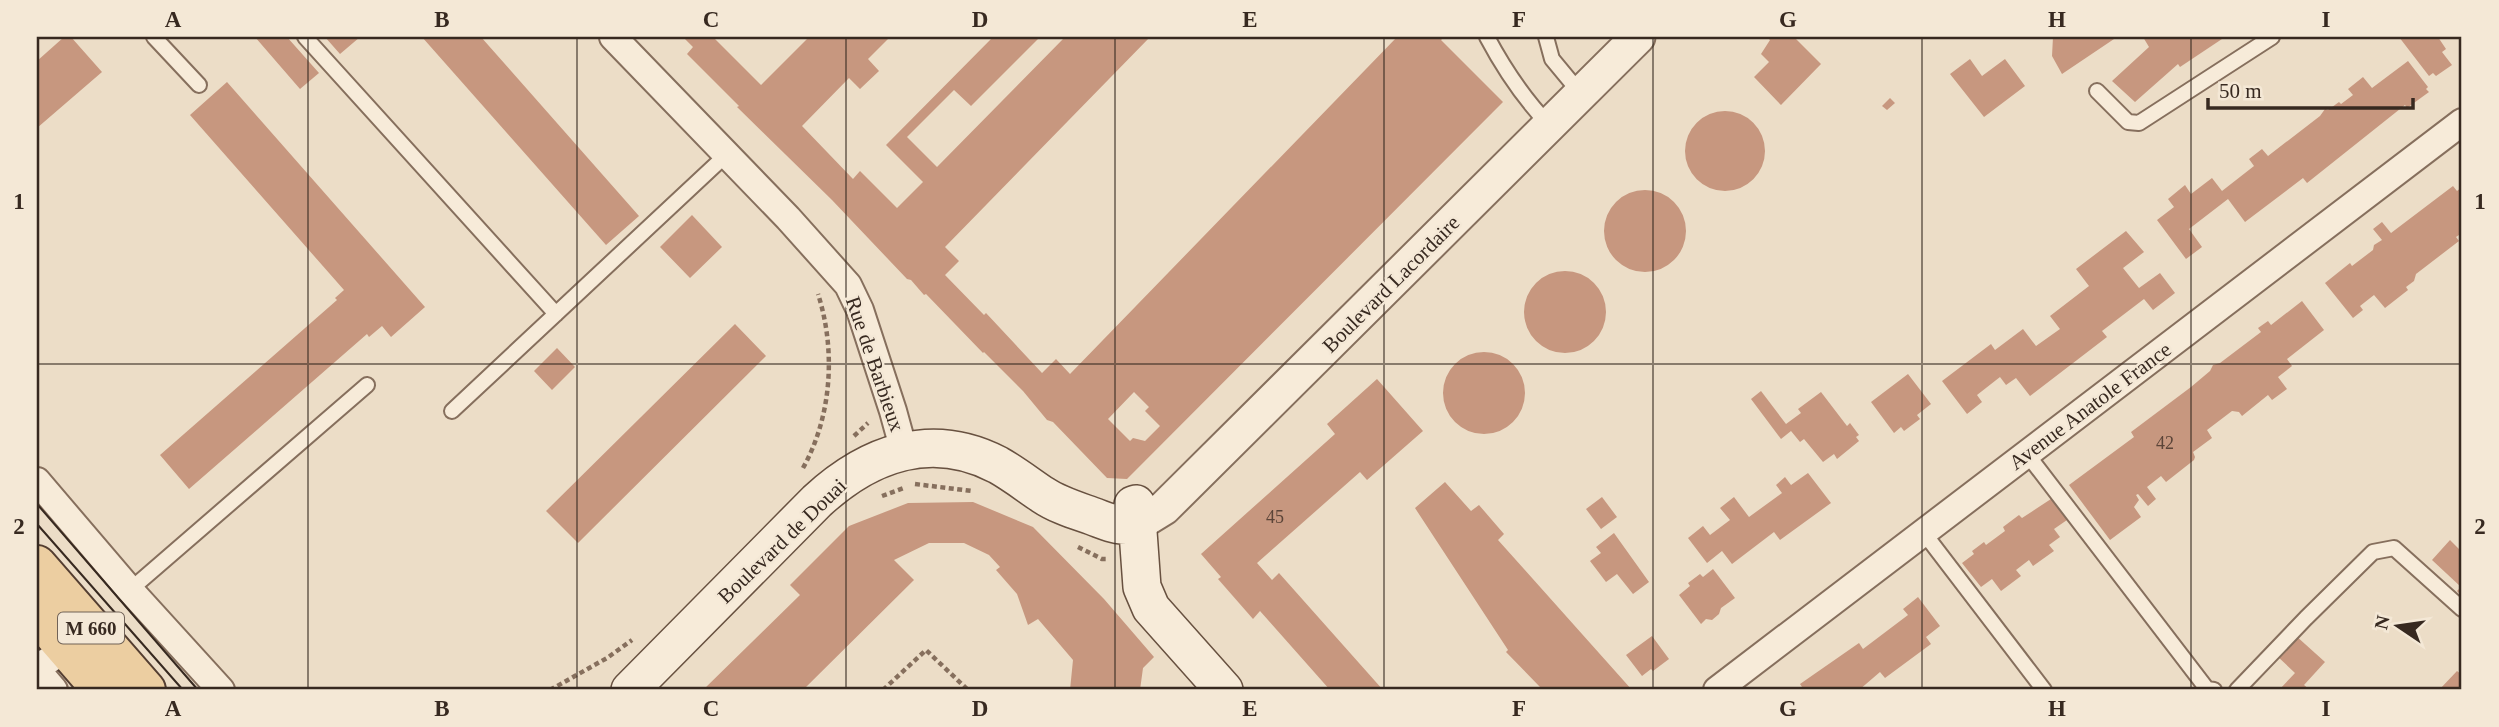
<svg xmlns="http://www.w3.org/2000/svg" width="2499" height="727" viewBox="0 0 2499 727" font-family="Georgia,serif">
  <rect width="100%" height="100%" fill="#ecddc7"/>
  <path fill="#c7977f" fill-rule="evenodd" d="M 64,37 L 71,37 L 102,72 L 37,128 L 37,61 Z
    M 255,37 L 287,37 L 319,73 L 300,89 Z
    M 325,37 L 360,37 L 340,54 Z
    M 422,37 L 481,37 L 639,216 L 606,245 Z
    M 683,37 L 713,37 L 761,85 L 809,37 L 890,37 L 868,59 L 879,71 L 860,89 L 849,78 L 802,126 L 853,179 L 860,171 L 897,208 L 923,182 L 886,145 L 993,37 L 1040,37 L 971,106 L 954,90 L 907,137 L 937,167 L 1063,39 L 1061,37 L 1150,37 L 945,247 L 959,261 L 945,275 L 984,315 L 986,313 L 1042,373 L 1056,359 L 1070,374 L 1397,37 L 1444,37 L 1441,40 L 1503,102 L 1127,479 L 1107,478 L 1053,422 L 1047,420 L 1023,391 L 984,352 L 983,353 L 926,294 L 924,295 L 911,280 L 907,279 L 832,200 L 737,107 L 739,106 L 687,54 L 693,47 ZM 1134,392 L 1149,407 L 1145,411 L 1160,426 L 1145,441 L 1133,438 L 1130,441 L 1108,419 Z
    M 1767,37 L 1794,37 L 1821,64 L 1781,105 L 1754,77 L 1769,62 L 1761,54 L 1770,40 Z
    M 2053,37 L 2117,37 L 2062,74 L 2052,56 Z
    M 2143,37 L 2225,37 L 2180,67 L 2178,64 L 2135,102 L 2112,81 L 2149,47 Z
    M 2399,37 L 2438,37 L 2446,49 L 2442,52 L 2452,65 L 2436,76 L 2433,73 L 2429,76 Z
    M 1970,59 L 1982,76 L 2005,59 L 2025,86 L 1984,117 L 1950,74 Z
    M 2408,61 L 2428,87 L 2426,89 L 2429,92 L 2407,108 L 2405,105 L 2307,183 L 2303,178 L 2245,222 L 2228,199 L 2189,229 L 2202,247 L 2186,259 L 2157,220 L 2174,207 L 2168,199 L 2185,185 L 2191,194 L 2212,178 L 2222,191 L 2254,166 L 2249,159 L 2262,149 L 2268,156 L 2320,116 L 2325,109 L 2328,110 L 2339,102 L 2341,104 L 2353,95 L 2348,89 L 2363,77 L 2372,88 Z
    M 227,82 L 425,307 L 391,337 L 382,326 L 369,337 L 367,334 L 189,489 L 160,455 L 337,300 L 335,298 L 344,290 L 190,115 Z
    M 1890,98 L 1895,103 L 1887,110 L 1882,106 Z
    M1685 151a40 40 0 1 1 80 0a40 40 0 1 1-80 0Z
    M 2453,186 L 2457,191 L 2462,187 L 2462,233 L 2456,237 L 2459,241 L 2416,274 L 2414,281 L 2406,287 L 2408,290 L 2385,308 L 2374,295 L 2360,306 L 2363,310 L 2353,318 L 2325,283 L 2350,263 L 2352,266 L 2373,250 L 2374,245 L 2382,240 L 2373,229 L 2382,222 L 2391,233 Z
    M1604 231a41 41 0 1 1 82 0a41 41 0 1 1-82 0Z
    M 692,215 L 722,247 L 690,278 L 660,247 Z
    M 2126,231 L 2144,252 L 2123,268 L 2139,288 L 2160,273 L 2175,293 L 2153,310 L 2144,299 L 2102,331 L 2107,337 L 2030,396 L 2016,378 L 2006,385 L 2000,377 L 1977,395 L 1982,402 L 1967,414 L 1942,381 L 1991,344 L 1995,350 L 2023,329 L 2036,346 L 2060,329 L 2050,316 L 2089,286 L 2076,269 Z
    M1524 312a41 41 0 1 1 82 0a41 41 0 1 1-82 0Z
    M 2302,301 L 2324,330 L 2287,359 L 2292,366 L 2278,377 L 2287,389 L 2272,400 L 2268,395 L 2242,416 L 2239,412 L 2232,411 L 2207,430 L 2212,438 L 2193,452 L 2195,457 L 2194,460 L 2166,482 L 2161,476 L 2147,487 L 2156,499 L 2148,506 L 2138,494 L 2136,495 L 2139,500 L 2134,507 L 2141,517 L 2110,540 L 2069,485 L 2134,437 L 2131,432 L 2191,387 L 2210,371 L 2213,365 L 2220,363 L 2261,332 L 2258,328 L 2268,321 L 2271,325 Z
    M 735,324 L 766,356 L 578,543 L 546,511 Z
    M 557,348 L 575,367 L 552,390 L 534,371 Z
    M1443 393a41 41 0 1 1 82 0a41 41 0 1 1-82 0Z
    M 1908,374 L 1931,404 L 1917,415 L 1920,419 L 1904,431 L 1901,427 L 1894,433 L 1871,402 Z
    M 1377,379 L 1423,431 L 1367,480 L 1360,472 L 1257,563 L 1272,580 L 1279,573 L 1383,690 L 1330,690 L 1260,611 L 1253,619 L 1218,579 L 1221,577 L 1201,554 L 1335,434 L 1327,424 Z
    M 1761,391 L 1786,424 L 1801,413 L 1798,409 L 1821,392 L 1847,426 L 1850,423 L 1859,435 L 1856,437 L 1859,441 L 1837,459 L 1834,454 L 1823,462 L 1804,439 L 1800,442 L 1791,431 L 1781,439 L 1751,399 Z
    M 1808,473 L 1831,503 L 1780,540 L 1774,532 L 1732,564 L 1722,551 L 1707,563 L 1688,538 L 1703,526 L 1710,535 L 1730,520 L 1720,508 L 1734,497 L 1749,517 L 1782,493 L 1776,485 L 1785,477 L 1791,485 Z
    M 1445,482 L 1471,511 L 1479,505 L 1504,534 L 1498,540 L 1632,690 L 1536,690 L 1540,687 L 1506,652 L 1508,650 L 1415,508 Z
    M 1602,497 L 1617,517 L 1601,529 L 1586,509 Z
    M 2051,499 L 2067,520 L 2054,529 L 2060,537 L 2049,545 L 2054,551 L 2033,566 L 2029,560 L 2016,570 L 2021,576 L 2001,591 L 1992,579 L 1981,587 L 1962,563 L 1974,554 L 1972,551 L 1984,542 L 1986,545 L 2005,531 L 2003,527 L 2019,515 L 2022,518 Z
    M 973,502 L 1033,527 L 1104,599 L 1154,657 L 1143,668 L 1140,690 L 1070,690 L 1073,660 L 1038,619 L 1028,625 L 1017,594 L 996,570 L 1000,567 L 989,555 L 964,543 L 929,543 L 894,560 L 914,580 L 803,690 L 703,690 L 800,595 L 790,585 L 849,526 L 908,503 Z
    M 1614,533 L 1649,582 L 1633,594 L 1617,574 L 1606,582 L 1590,561 L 1601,553 L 1596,547 Z
    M 2450,540 L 2460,550 L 2462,547 L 2462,596 L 2457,591 L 2461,587 L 2432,560 Z
    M 1713,569 L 1735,598 L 1721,608 L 1719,614 L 1712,620 L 1706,619 L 1701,624 L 1679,595 L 1690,586 L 1688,583 L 1700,574 L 1703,577 Z
    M 1918,597 L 1940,626 L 1926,637 L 1931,644 L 1885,678 L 1880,672 L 1859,690 L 1804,690 L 1800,684 L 1859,643 L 1863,649 L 1908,615 L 1903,609 Z
    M 2295,635 L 2325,662 L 2304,685 L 2310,690 L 2279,690 L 2295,673 L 2276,655 Z
    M 1652,636 L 1669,659 L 1653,671 L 1651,669 L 1642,676 L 1626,655 Z
    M 2457,671 L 2462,675 L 2462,690 L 2439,690 Z"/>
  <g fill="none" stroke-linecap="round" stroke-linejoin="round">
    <defs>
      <path id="service" d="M 154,37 L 199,85
        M 305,37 L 556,314
        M 1487,37 C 1504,69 1525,100 1550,126
        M 1546,37 L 1552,59 L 1581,94
        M 2097,91 L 2128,122 L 2139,123 L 2272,37
        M 452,411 L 726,155
        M 2027,454 L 2207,689 L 2214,690
        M 1924,533 L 2044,690
        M 130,590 L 367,385
        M 2237,690 L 2306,618 L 2373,552 L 2394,548 L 2462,609"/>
      <path id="minor" d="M 613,37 L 788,218 L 848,285 L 860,310 L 893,411 L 904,451
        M 37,481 L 130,590 L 221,690
        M 37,668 L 79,640
        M 37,670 L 54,690
        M 1717,690 L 2462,122"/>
      <path id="tertiary" d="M 1138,524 L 1164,508 L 1638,37"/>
      <path id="secondary" d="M 1133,505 L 1136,504 L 1142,587 L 1151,608 L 1224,690
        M 630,690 L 817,501 C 868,454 931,430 998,465 C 1014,474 1028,485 1043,495 C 1058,505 1075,510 1092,516 C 1109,522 1119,528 1138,524"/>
      <path id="primary" d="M 37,565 L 146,690
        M 37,615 L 102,690"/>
    </defs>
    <use href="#service" stroke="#866f5d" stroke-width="18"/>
    <use href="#minor" stroke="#866f5d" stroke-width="30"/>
    <use href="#tertiary" stroke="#866f5d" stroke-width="37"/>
    <use href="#secondary" stroke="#685140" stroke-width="40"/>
    <use href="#primary" stroke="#543e31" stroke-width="42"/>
    <path stroke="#866f5d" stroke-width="4.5" stroke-dasharray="5 3.5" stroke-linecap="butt" d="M 854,436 L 868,423
      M 803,468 C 832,416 836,350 818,294
      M 915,484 L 972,491
      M 882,496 L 904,488
      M 1078,547 L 1102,559 L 1108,559
      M 550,690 L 607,658 L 632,640
      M 883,690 L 926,650 L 968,690"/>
    <use href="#service" stroke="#f7ebd9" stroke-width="14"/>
    <use href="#minor" stroke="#f7ebd9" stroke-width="26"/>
    <use href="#tertiary" stroke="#f7ebd9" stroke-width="33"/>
    <use href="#secondary" stroke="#f7ebd9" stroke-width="37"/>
    <use href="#primary" stroke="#eccea1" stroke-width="38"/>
    <path stroke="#372920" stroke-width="2" d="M 37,504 L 198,690
      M 37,524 L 183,690"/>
  </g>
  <path fill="none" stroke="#372920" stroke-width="2" stroke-opacity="0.55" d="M 308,37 L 308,690M 577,37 L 577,690M 846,37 L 846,690M 1115,37 L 1115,690M 1384,37 L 1384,690M 1653,37 L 1653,690M 1922,37 L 1922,690M 2191,37 L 2191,690M 37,364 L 2462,364"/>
  <g text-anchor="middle" stroke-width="5" stroke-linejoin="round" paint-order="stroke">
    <g font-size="18" fill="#5b4438">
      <text x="2165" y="449">42</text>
      <text x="1275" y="523">45</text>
    </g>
    <rect fill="#f4e8d6" stroke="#706257" stroke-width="2" x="58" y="612.5" width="66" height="31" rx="5"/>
    <g font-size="19" font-weight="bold" fill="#372920">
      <text x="91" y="635">M 660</text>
    </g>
    <g font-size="21" fill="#372920" stroke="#f4e8d6">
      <text transform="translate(1391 284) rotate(-45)" y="7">Boulevard Lacordaire</text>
      <text transform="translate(875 364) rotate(71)" y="7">Rue de Barbieux</text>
      <text transform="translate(2090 406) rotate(-37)" y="7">Avenue Anatole France</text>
      <text transform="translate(782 541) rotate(-44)" y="7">Boulevard de Douai</text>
    </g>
  </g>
  <rect width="2499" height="727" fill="none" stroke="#f4e8d6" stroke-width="77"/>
  <g transform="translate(2398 626) rotate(283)" stroke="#f4e8d6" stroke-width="5" paint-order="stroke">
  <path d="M0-5L12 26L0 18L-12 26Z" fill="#372920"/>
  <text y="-10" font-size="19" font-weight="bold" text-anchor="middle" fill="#372920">N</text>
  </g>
  <path d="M2208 98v10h205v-10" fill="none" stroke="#372920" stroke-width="3.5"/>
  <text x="2219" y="98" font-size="21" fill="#372920" stroke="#f4e8d6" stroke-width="5" paint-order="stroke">50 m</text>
  <rect x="38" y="38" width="2422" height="650" fill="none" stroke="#372920" stroke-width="2.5"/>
  <g font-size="23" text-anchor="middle" font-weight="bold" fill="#372920">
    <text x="173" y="27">A</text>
    <text x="442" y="27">B</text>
    <text x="711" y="27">C</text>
    <text x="980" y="27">D</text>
    <text x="1250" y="27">E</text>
    <text x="1519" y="27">F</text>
    <text x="1788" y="27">G</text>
    <text x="2057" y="27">H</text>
    <text x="2326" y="27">I</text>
    <text x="19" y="209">1</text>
    <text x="2480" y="209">1</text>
    <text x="19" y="534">2</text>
    <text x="2480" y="534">2</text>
    <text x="173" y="716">A</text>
    <text x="442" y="716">B</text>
    <text x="711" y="716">C</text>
    <text x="980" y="716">D</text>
    <text x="1250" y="716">E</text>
    <text x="1519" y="716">F</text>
    <text x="1788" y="716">G</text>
    <text x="2057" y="716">H</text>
    <text x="2326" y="716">I</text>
  </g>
</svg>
